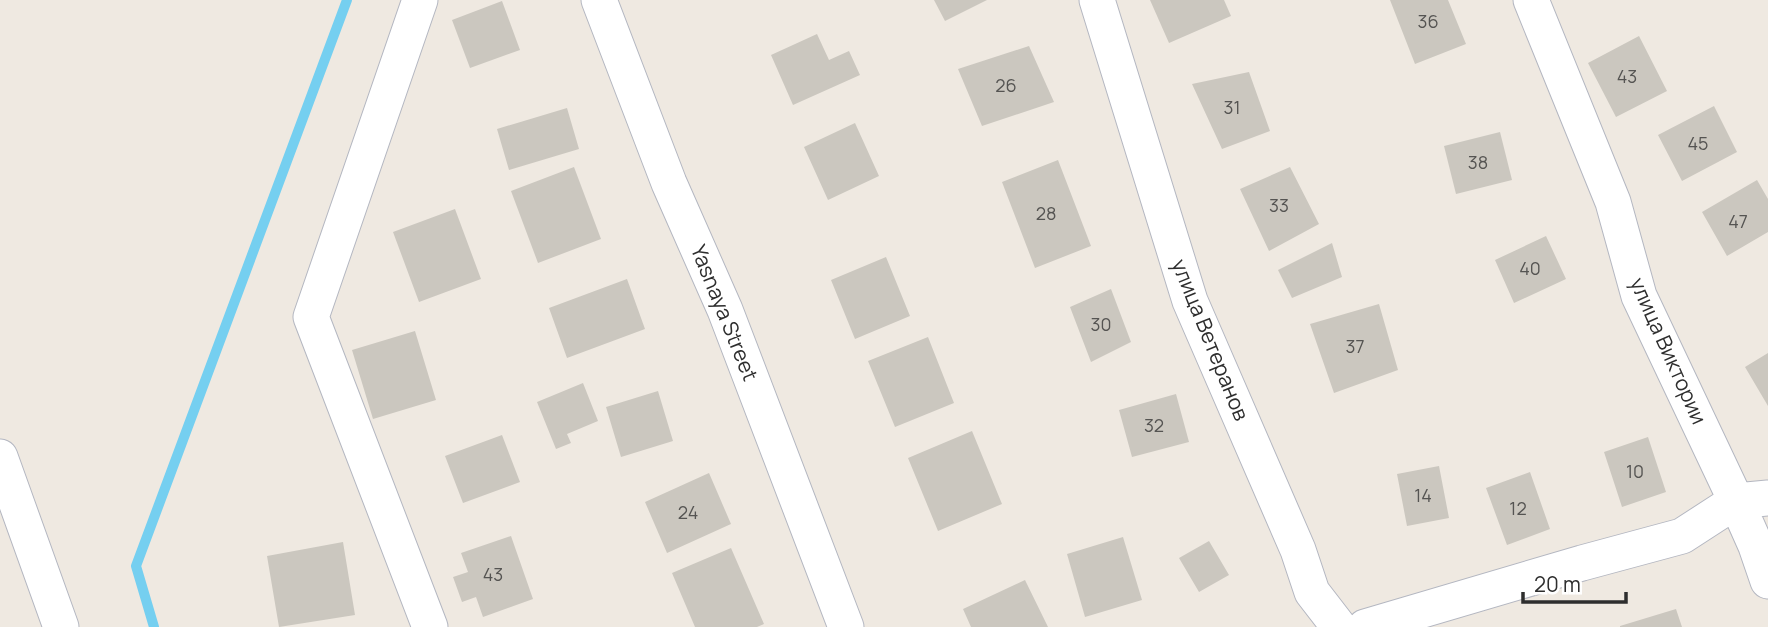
<svg xmlns="http://www.w3.org/2000/svg" width="1768" height="627" viewBox="0 0 1768 627" font-family="Manrope,sans-serif">
  <rect width="100%" height="100%" fill="#efe9e1"/>
  <g fill="none" stroke-linecap="round" stroke-linejoin="round">
    <path stroke="#75cff0" stroke-width="10" d="M 154,627 L 136,566 L 347,0"/>
  </g>
  <path fill="#cbc7bf" d="M 934,0 L 987,0 L 945,21 Z
    M 1150,0 L 1224,0 L 1231,16 L 1169,43 Z
    M 1390,0 L 1448,0 L 1466,44 L 1415,64 Z
    M 502,1 L 520,50 L 470,68 L 452,20 Z
    M 817,34 L 829,60 L 849,51 L 860,75 L 793,105 L 771,55 Z
    M 1639,36 L 1667,91 L 1616,117 L 1588,63 Z
    M 1029,46 L 1054,102 L 982,126 L 958,69 Z
    M 1249,72 L 1270,131 L 1222,149 L 1192,84 Z
    M 1714,106 L 1737,152 L 1682,181 L 1658,135 Z
    M 567,108 L 579,149 L 509,170 L 497,129 Z
    M 855,123 L 879,176 L 828,200 L 804,147 Z
    M 1500,132 L 1512,180 L 1456,194 L 1444,146 Z
    M 1058,160 L 1091,246 L 1035,268 L 1002,182 Z
    M 574,167 L 601,239 L 538,263 L 511,191 Z
    M 1290,167 L 1319,224 L 1269,251 L 1240,189 Z
    M 1757,180 L 1768,199 L 1768,232 L 1727,256 L 1702,212 Z
    M 455,209 L 481,279 L 419,302 L 393,232 Z
    M 1546,236 L 1566,279 L 1514,303 L 1495,260 Z
    M 1332,243 L 1342,277 L 1292,298 L 1278,270 Z
    M 886,257 L 910,316 L 855,339 L 831,280 Z
    M 627,279 L 645,329 L 567,358 L 549,308 Z
    M 1111,289 L 1131,342 L 1091,362 L 1070,307 Z
    M 1379,304 L 1398,370 L 1334,393 L 1310,324 Z
    M 415,331 L 436,400 L 373,419 L 352,350 Z
    M 928,337 L 954,403 L 895,427 L 868,361 Z
    M 1768,353 L 1768,406 L 1745,367 Z
    M 583,383 L 598,421 L 567,434 L 571,443 L 556,449 L 537,402 Z
    M 658,391 L 673,441 L 621,457 L 606,407 Z
    M 1176,394 L 1189,442 L 1132,457 L 1119,410 Z
    M 972,431 L 1002,504 L 938,531 L 908,458 Z
    M 502,435 L 520,482 L 463,503 L 445,456 Z
    M 1648,437 L 1666,492 L 1622,507 L 1604,452 Z
    M 1439,466 L 1449,518 L 1407,526 L 1397,474 Z
    M 1530,472 L 1550,529 L 1507,545 L 1486,488 Z
    M 709,473 L 731,524 L 667,553 L 645,502 Z
    M 511,536 L 533,599 L 483,617 L 476,597 L 462,602 L 453,577 L 468,572 L 461,553 Z
    M 1123,537 L 1142,600 L 1085,617 L 1067,554 Z
    M 1209,541 L 1229,575 L 1199,592 L 1179,558 Z
    M 343,542 L 355,615 L 279,627 L 267,556 Z
    M 731,548 L 764,624 L 757,627 L 695,627 L 672,573 Z
    M 1025,580 L 1048,627 L 971,627 L 963,609 Z
    M 1676,609 L 1682,627 L 1620,627 L 1620,626 Z"/>
  <g fill="none" stroke-linecap="round" stroke-linejoin="round">
    <defs>
      <path id="minor" d="M 420,0 L 311,317 L 430,627
        M 599,0 L 669,183 L 725,310 L 846,627
        M 1097,0 L 1190,301 L 1298,550 L 1312,592 L 1339,627
        M 1531,0 L 1613,202 L 1639,296 L 1736,501 L 1756,546 L 1768,581
        M 0,457 L 61,627
        M 1365,627 L 1582,563 L 1682,536 L 1736,501 L 1768,498"/>
    </defs>
    <use href="#minor" stroke="#b4b7c1" stroke-width="37"/>
    <use href="#minor" stroke="#fff" stroke-width="35"/>
  </g>
  <g text-anchor="middle" stroke-width="6" stroke-linejoin="round" paint-order="stroke">
    <g font-size="18" fill="#555452">
      <text x="1428" y="28">36</text>
      <text x="1627" y="83">43</text>
      <text x="1006" y="92">26</text>
      <text x="1232" y="114">31</text>
      <text x="1698" y="150">45</text>
      <text x="1478" y="169">38</text>
      <text x="1279" y="212">33</text>
      <text x="1046" y="220">28</text>
      <text x="1738" y="228">47</text>
      <text x="1530" y="275">40</text>
      <text x="1101" y="331">30</text>
      <text x="1355" y="353">37</text>
      <text x="1154" y="432">32</text>
      <text x="1635" y="478">10</text>
      <text x="1423" y="502">14</text>
      <text x="1518" y="515">12</text>
      <text x="688" y="519">24</text>
      <text x="493" y="581">43</text>
    </g>
    <g font-size="21" fill="#2e2e2e" stroke="#fff">
      <text transform="translate(724 313) rotate(68)" y="7">Yasnaya Street</text>
      <text transform="translate(1210 340) rotate(68)" y="7">улица Ветеранов</text>
      <text transform="translate(1668 351) rotate(66)" y="7">улица Виктории</text>
    </g>
  </g>
  <path d="M1523 592v10h103v-10" fill="none" stroke="#2e2e2e" stroke-width="3.5"/>
  <text x="1534" y="592" font-size="21" fill="#2e2e2e" stroke="#ffffff" stroke-width="5" paint-order="stroke">20 m</text>
</svg>
